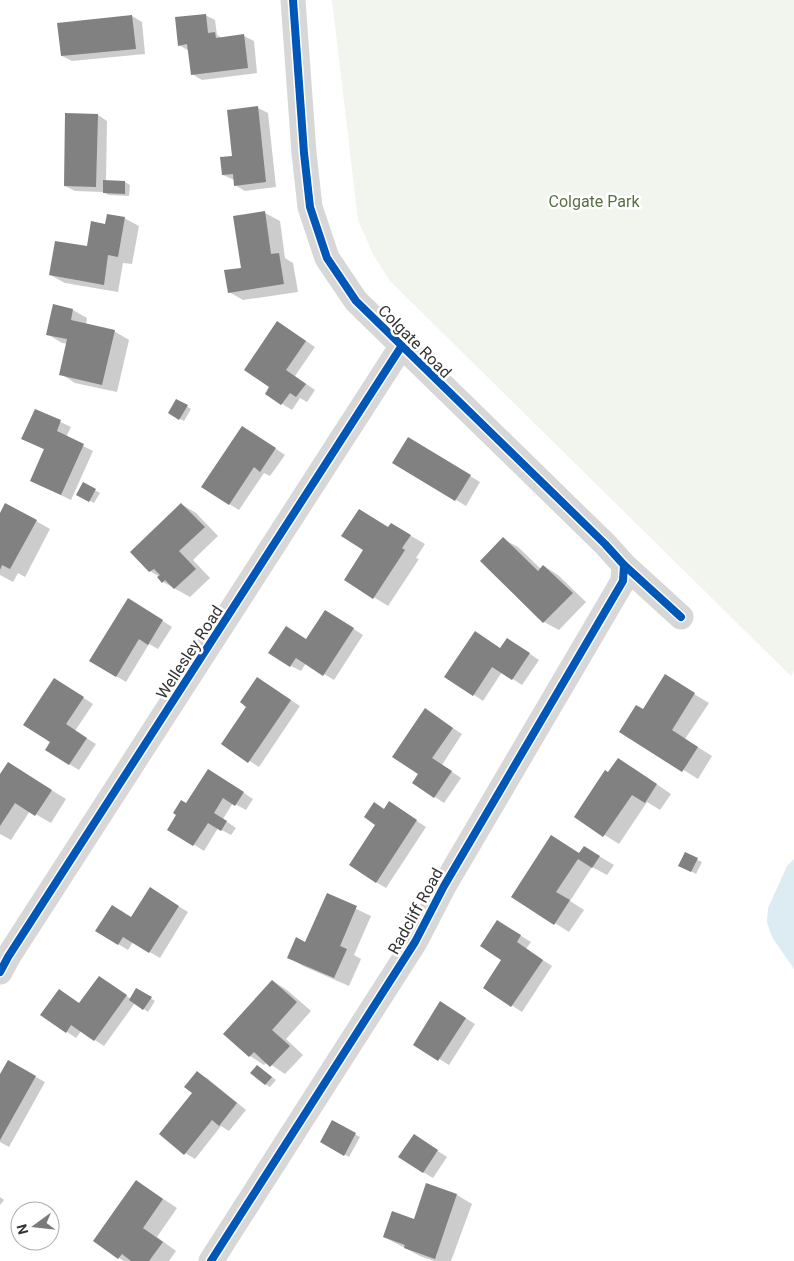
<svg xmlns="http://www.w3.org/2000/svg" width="794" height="1261" viewBox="0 0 794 1261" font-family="Roboto,sans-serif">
  <rect width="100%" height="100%" fill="#fff"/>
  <path fill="#f1f5ed" d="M 332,0 L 794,0 L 794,671 L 791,676 L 390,281 L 373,254 L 358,220 Z"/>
  <path fill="#ddebf3" d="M 794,859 L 794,969 L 772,937 L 767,922 L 768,908 L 787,866 Z"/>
  <path fill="#0003" d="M 205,15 L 215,20 L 217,35 L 222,38 L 244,36 L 254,41 L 257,73 L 202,80 L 192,74 L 189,51 L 179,45 Z
    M 132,16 L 142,22 L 145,54 L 72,61 L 62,56 Z
    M 258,108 L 268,113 L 276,187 L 245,191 L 235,185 L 234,180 L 223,175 Z
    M 98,115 L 107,121 L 106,182 L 125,182 L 130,185 L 129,196 L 109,195 L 103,192 L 75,191 L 65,186 Z
    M 265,213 L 280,221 L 285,258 L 293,263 L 298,292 L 243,300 L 229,292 L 242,269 Z
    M 124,218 L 139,226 L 132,264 L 123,263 L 118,292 L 65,283 L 50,275 L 88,248 L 106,226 Z
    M 73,310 L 87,318 L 86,325 L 114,331 L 129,340 L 117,392 L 75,383 L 61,374 L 68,344 L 62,343 L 47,334 Z
    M 278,322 L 315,347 L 295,376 L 315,390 L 307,402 L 300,398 L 292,410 L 266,394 L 271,387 Z
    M 176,400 L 191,409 L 184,421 L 169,413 Z
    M 36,410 L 71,427 L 66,437 L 93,451 L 71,500 L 31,481 L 45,450 L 23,439 Z
    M 252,433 L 285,455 L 270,476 L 264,473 L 239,510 L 229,504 Z
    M 418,444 L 480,482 L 466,506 L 394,462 Z
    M 83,484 L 100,493 L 94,503 L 78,494 Z
    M 181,504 L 196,513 L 218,536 L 193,560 L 210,578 L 190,597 L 163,582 L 160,577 L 150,571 Z
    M 0,516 L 36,521 L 50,529 L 25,577 L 18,573 L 13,582 L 0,575 Z
    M 389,529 L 406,533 L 425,544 L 416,558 L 419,559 L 388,606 L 346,580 L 365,550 Z
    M 503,539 L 518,547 L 541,569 L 544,566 L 558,575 L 586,602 L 559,630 L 544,622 L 481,561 Z
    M 138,605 L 172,627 L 158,649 L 149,644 L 126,682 L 116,676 Z
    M 335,617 L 363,635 L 334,680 L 306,663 L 301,671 L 291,666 L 307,640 Z
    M 517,645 L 539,660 L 522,685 L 502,672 L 483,701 L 446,676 L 501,649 Z
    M 267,684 L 300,706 L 259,767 L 223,744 Z
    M 64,685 L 93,704 L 75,731 L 96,744 L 79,770 L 69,764 L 52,741 Z
    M 679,685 L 709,703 L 685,739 L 712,756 L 698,779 L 621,731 L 643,710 Z
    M 435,716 L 462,734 L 442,765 L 461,778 L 444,803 L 414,783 L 420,774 Z
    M 633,768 L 671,794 L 660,810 L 647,802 L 619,844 L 576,817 L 609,774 Z
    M 22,772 L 66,799 L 51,823 L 30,811 L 11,840 L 0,834 L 0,774 Z
    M 218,776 L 253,799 L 246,810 L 233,803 L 223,819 L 236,828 L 231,835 L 218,828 L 204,851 L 169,829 L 186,804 Z
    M 399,809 L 426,827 L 386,888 L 376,882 L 385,810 Z
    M 580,854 L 599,856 L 614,865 L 607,875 L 592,867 L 570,901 L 584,910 L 569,932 L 513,897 Z
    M 686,854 L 702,862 L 696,874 L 680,865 Z
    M 160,895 L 188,912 L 160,958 L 133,942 L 128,950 L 118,944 L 132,919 Z
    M 327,895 L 371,916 L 354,955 L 361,959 L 349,986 L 303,966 L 288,957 L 306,944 Z
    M 507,927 L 531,942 L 526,949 L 552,966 L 522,1012 L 485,988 L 503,960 Z
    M 273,981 L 287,990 L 311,1011 L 286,1039 L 303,1055 L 285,1074 L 267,1062 L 264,1065 L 250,1056 Z
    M 109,983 L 131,999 L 137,990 L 155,1001 L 148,1012 L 135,1003 L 104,1046 L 81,1031 L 76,1038 L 42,1015 L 80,1004 Z
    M 451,1009 L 475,1024 L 449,1065 L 415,1044 Z
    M 9,1062 L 45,1082 L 9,1147 L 0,1142 L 0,1077 Z
    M 258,1066 L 276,1080 L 270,1087 L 265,1084 Z
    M 197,1073 L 207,1078 L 246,1110 L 229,1131 L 221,1126 L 195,1159 L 185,1153 Z
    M 333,1122 L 360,1137 L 349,1157 L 322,1142 Z
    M 424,1142 L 447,1157 L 433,1178 L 423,1172 Z
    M 136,1181 L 177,1208 L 157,1237 L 176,1251 L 169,1261 L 124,1261 L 119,1258 Z
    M 427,1185 L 457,1195 L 472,1204 L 451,1261 L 434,1261 L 420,1256 L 384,1237 L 415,1221 Z
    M 0,1197 L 4,1200 L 0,1205 Z"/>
  <path fill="#818181" d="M 206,14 L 208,33 L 215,32 L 216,38 L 244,34 L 248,68 L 191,75 L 187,44 L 178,46 L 175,17 Z
    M 132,15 L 136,49 L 61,56 L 57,23 Z
    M 258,106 L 266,182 L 234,186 L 233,174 L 222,175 L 220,157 L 232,156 L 227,110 Z
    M 65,113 L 98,114 L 96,187 L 64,186 Z
    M 103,180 L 125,181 L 125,194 L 103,193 Z
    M 265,211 L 271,254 L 279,253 L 284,284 L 228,293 L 224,270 L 241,268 L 233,216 Z
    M 107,214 L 125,217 L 118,257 L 108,255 L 104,285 L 49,275 L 55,241 L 87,246 L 91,221 L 105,224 Z
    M 53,304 L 73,309 L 71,320 L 115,330 L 102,385 L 59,375 L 67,339 L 46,335 Z
    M 277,321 L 306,341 L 286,370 L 306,384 L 296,397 L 290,393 L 281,405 L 265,394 L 269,387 L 244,370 Z
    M 176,399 L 188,405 L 179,420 L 168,413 Z
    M 35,409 L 61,420 L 57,431 L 84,444 L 61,495 L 30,481 L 44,449 L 21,439 Z
    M 242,426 L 276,448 L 260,472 L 254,467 L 229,505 L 201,487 Z
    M 408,437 L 471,475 L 455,501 L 392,463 Z
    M 83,482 L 96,489 L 89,502 L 76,495 Z
    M 5,503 L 37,520 L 10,569 L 2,565 L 0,570 L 0,513 Z
    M 181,503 L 205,527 L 179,551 L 196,569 L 174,589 L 165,580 L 162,583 L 157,577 L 160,575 L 154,569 L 149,572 L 130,552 Z
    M 359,509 L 388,527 L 391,523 L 411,535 L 402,548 L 405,550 L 373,599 L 344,580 L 363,550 L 341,536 Z
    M 503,537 L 538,571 L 543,565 L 573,593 L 543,623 L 480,561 Z
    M 128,598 L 163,620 L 148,645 L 139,639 L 116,677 L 89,661 Z
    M 325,610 L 354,628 L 323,676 L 296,658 L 290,667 L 268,653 L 286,626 L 306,639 Z
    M 475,631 L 500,648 L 507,638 L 530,653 L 512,680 L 492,667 L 473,696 L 444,677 Z
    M 665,674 L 695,693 L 672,730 L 698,747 L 682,772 L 619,732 L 636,705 L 643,709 Z
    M 257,677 L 291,700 L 248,763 L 221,744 L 246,707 L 240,702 Z
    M 54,678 L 84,697 L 66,724 L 87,738 L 69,765 L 45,750 L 50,742 L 23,725 Z
    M 425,708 L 453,728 L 432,758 L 452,771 L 434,798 L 412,783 L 418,774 L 392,757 Z
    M 618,758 L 657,784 L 645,803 L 632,795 L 603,837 L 574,817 L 605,770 L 608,772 Z
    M 8,762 L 52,790 L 35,816 L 15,803 L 0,826 L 0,774 Z
    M 208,769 L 244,792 L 235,806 L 223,798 L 214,813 L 227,821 L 221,831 L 208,823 L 193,846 L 167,830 L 176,815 L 173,813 L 181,800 L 186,803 Z
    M 389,801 L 417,820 L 376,883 L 349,865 L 375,825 L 364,817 L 374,802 L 384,809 Z
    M 551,835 L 579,853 L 584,846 L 600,856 L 592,868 L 578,859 L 556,892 L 570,900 L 554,925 L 511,897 Z
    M 685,852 L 698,858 L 691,872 L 678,866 Z
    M 150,887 L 179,906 L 149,953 L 123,937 L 118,945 L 95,931 L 112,905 L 131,917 Z
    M 327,893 L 357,906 L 340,946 L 347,949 L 334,978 L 287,958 L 296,937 L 305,942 Z
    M 497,920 L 521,935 L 517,942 L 543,960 L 511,1007 L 483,988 L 501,960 L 480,946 Z
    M 99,976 L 127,995 L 94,1041 L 71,1025 L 66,1033 L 40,1015 L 59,989 L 79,1003 Z
    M 272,980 L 297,1002 L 272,1030 L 290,1046 L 270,1067 L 254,1052 L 249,1057 L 223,1034 Z
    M 136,988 L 152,997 L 143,1010 L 129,1000 Z
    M 440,1001 L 466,1018 L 438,1061 L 413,1045 Z
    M 8,1060 L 36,1076 L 0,1140 L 0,1074 Z
    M 257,1065 L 272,1077 L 265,1085 L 250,1073 Z
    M 197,1071 L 237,1103 L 219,1126 L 212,1120 L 184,1155 L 159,1134 L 192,1093 L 184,1087 Z
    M 332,1120 L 356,1133 L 344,1156 L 320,1142 Z
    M 414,1134 L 438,1150 L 423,1173 L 398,1157 Z
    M 136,1180 L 163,1199 L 143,1228 L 163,1242 L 149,1261 L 131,1261 L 122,1254 L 118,1259 L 93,1241 Z
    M 426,1183 L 457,1194 L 435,1259 L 404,1248 L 405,1245 L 383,1237 L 392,1211 L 414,1219 Z"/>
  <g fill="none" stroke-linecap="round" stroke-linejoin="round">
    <path stroke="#d7d7d7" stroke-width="25" d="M 293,0 L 304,153 L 310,207 L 327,258 L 356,301 L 605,544 L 624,565 L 681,617
      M 0,972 L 8,957 L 401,347
      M 211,1261 L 415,942 L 444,886 L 623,581 L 624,565"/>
    <defs>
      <path id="cycleway" d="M 293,0 L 304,153 L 310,207 L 327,258 L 356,301 L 605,544 L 624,565 L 681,617
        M 0,972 L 8,957 L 401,347
        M 211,1261 L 415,942 L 444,886 L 623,581 L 624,565"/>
    </defs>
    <use href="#cycleway" stroke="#fff" stroke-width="11"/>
    <use href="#cycleway" stroke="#0057b8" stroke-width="8"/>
  </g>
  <g text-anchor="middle" stroke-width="5" stroke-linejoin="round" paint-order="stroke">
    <g font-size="16" fill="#56703f" stroke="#fff">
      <text x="594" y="207">Colgate Park</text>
    </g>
    <g font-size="16" fill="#333" stroke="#fff">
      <text transform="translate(415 341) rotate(45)" y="6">Colgate Road</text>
      <text transform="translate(189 652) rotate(-57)" y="6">Wellesley Road</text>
      <text transform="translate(415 911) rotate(-61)" y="6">Radcliff Road</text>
    </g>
  </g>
  <g transform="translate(35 1226) rotate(255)"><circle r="24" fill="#ffffff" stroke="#adadad"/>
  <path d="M0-4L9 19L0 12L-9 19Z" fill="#7a7a7a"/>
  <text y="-8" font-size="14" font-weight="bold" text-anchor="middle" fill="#333333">N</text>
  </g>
</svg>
